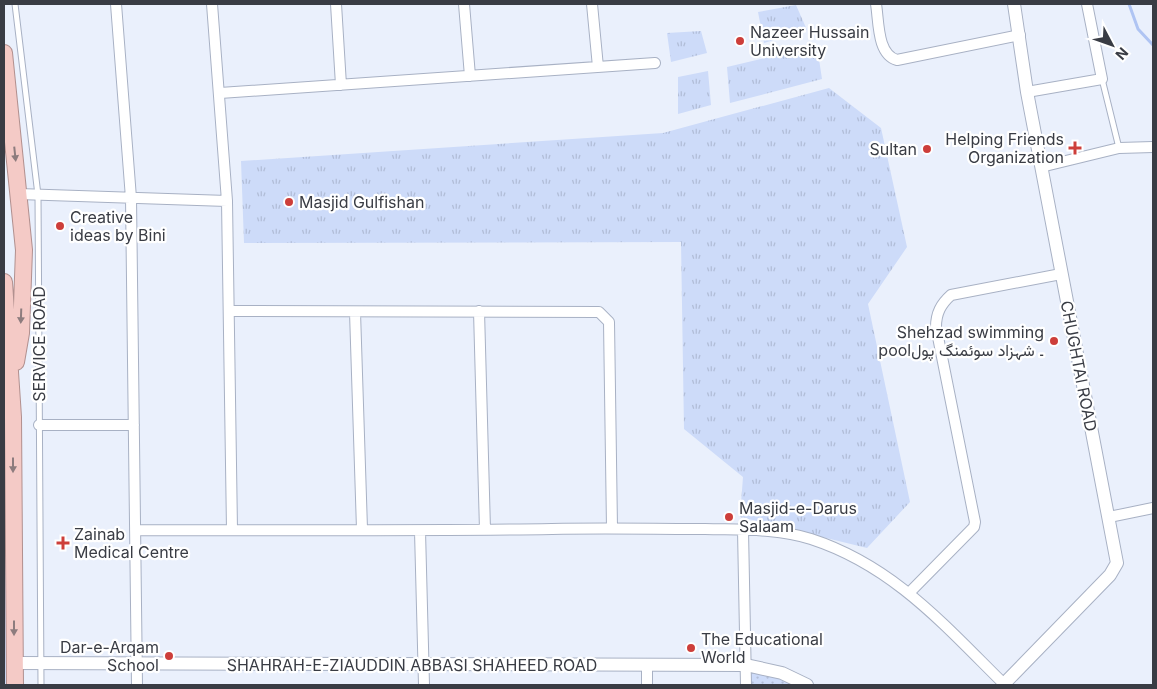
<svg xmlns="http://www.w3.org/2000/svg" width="1157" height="689" viewBox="0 0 1157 689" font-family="Inter,Vazirmatn,sans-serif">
  <defs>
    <pattern id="grass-tufts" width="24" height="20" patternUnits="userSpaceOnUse" patternTransform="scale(1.25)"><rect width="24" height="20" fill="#cddbf9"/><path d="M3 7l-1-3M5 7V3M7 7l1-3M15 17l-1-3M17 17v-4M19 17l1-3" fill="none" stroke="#b1bdd7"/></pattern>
    <pattern id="park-dots" width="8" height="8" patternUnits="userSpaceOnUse" patternTransform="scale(1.25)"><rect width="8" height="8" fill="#cddbf9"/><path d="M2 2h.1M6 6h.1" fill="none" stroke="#b1bdd7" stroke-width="1.8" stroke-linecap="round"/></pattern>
  </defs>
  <rect width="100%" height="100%" fill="#eaf0fc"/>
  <path fill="url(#grass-tufts)" d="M 796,5 L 807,30 L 764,43 L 758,12 Z
    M 701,31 L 707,53 L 671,62 L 667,33 Z
    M 817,46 L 822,79 L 730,103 L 727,67 Z
    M 708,71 L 711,105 L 678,114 L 678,77 Z
    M 829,88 L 881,128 L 907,247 L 868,304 L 910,502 L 867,548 L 740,517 L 743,477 L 684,429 L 681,242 L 244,243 L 241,161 L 663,133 Z"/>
  <path fill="url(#park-dots)" d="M 4,487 L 8,607 L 8,685 L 4,685 Z
    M 746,665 L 807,685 L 746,685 Z"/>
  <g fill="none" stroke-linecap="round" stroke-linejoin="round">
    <path stroke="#afc4f3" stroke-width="3" d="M 1129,4 L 1138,29 L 1153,45"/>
    <defs>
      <path id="service" d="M 15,4 L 38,195 L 41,685
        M 1102,79 L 1119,148"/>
      <path id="minor" d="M 116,4 L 131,198 L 137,685
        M 212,4 L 227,201 L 232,530
        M 336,4 L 341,85
        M 464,4 L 470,76
        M 592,4 L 598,67
        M 876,4 C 879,22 877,54 897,60 L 1020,35
        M 1027,92 L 1102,79 L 1087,4
        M 220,93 L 655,63
        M 1041,167 L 1119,148 L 1153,147
        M 19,194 L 227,201
        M 230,311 L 599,312 L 609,322 L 612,528
        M 479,311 L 485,530
        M 355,312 L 362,529
        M 39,425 L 134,425
        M 1109,517 L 1153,508
        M 135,530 C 274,530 413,531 552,529 C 603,528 654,529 705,529 C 740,530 777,528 811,539 C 894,566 945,626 1005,685
        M 743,530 L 746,685
        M 420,531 L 424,685
        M 910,592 L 974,527 L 975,522 L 936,327 C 936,313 941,304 951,295 L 1061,274
        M 647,685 L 647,666"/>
      <path id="tertiary" d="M 15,663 L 746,665 L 782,673 L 807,685
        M 1003,685 L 1110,575 L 1117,563 L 1027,92 L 1014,4"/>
      <path id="trunk" d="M 4,53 L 24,250 L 21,333 L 16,362
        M 4,282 L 13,417 L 15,685"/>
    </defs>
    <use href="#service" stroke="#a8b1c4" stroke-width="7"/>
    <use href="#minor" stroke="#a8b1c4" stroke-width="12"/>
    <use href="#tertiary" stroke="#a8b1c4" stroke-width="14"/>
    <use href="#trunk" stroke="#b1908f" stroke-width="18"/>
    <use href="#service" stroke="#fff" stroke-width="5"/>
    <use href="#minor" stroke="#fff" stroke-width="10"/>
    <use href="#tertiary" stroke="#fff" stroke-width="12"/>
    <use href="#trunk" stroke="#f4cac6" stroke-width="16"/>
  </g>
  <defs><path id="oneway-solid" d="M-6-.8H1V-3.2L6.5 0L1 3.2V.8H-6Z" transform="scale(1.25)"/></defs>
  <g fill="#8d7c7e">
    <use href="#oneway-solid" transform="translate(15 154) rotate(84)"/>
    <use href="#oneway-solid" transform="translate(21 316) rotate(92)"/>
    <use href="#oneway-solid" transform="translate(13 465) rotate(90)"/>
    <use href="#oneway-solid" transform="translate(14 628) rotate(90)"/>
  </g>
  <g fill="#cd3e3a" stroke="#fff" stroke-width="2">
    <circle cx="740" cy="41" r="5"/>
    <path d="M1072.5 140.5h5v5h5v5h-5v5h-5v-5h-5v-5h5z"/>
    <circle cx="927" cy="149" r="5"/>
    <circle cx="289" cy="202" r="5"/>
    <circle cx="60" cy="226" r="5"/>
    <circle cx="1054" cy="341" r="5"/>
    <circle cx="729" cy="517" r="5"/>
    <path d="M60.5 535.5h5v5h5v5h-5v5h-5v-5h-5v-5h5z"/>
    <circle cx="691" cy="648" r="5"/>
    <circle cx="169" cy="656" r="5"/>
  </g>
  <g text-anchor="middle" stroke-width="4.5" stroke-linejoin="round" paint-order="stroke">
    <g font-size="16" fill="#393c44" stroke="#fff" text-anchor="start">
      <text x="750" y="38">Nazeer Hussain<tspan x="750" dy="18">University</tspan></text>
      <text x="1064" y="145" text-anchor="end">Helping Friends<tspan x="1064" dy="18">Organization</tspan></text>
      <text x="917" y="155" text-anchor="end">Sultan</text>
      <text x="299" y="208">Masjid Gulfishan</text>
      <text x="70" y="223">Creative<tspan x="70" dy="18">ideas by Bini</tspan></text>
      <text x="1044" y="338" text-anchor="end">Shehzad swimming<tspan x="1044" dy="18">pool۔ شہزاد سوئمنگ پول</tspan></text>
      <text x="739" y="514">Masjid-e-Darus<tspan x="739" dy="18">Salaam</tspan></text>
      <text x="74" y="540">Zainab<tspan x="74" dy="18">Medical Centre</tspan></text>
      <text x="701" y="645">The Educational<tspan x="701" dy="18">World</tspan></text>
      <text x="159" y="653" text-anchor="end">Dar-e-Arqam<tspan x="159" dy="18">School</tspan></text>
    </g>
    <g font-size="16" fill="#393c44" stroke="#fff">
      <text transform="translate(39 344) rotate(-90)" y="6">SERVICE ROAD</text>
      <text transform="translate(1079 366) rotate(79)" y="6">CHUGHTAI ROAD</text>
      <text x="412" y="671">SHAHRAH-E-ZIAUDDIN ABBASI SHAHEED ROAD</text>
    </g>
  </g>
  <rect width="1157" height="689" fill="none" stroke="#393c44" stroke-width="10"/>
  <g transform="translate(1112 45) rotate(131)" stroke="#ffffff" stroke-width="4" paint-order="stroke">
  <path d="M0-4L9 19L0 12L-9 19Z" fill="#393c44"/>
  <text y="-8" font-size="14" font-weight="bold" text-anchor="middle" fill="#393c44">N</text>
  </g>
</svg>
